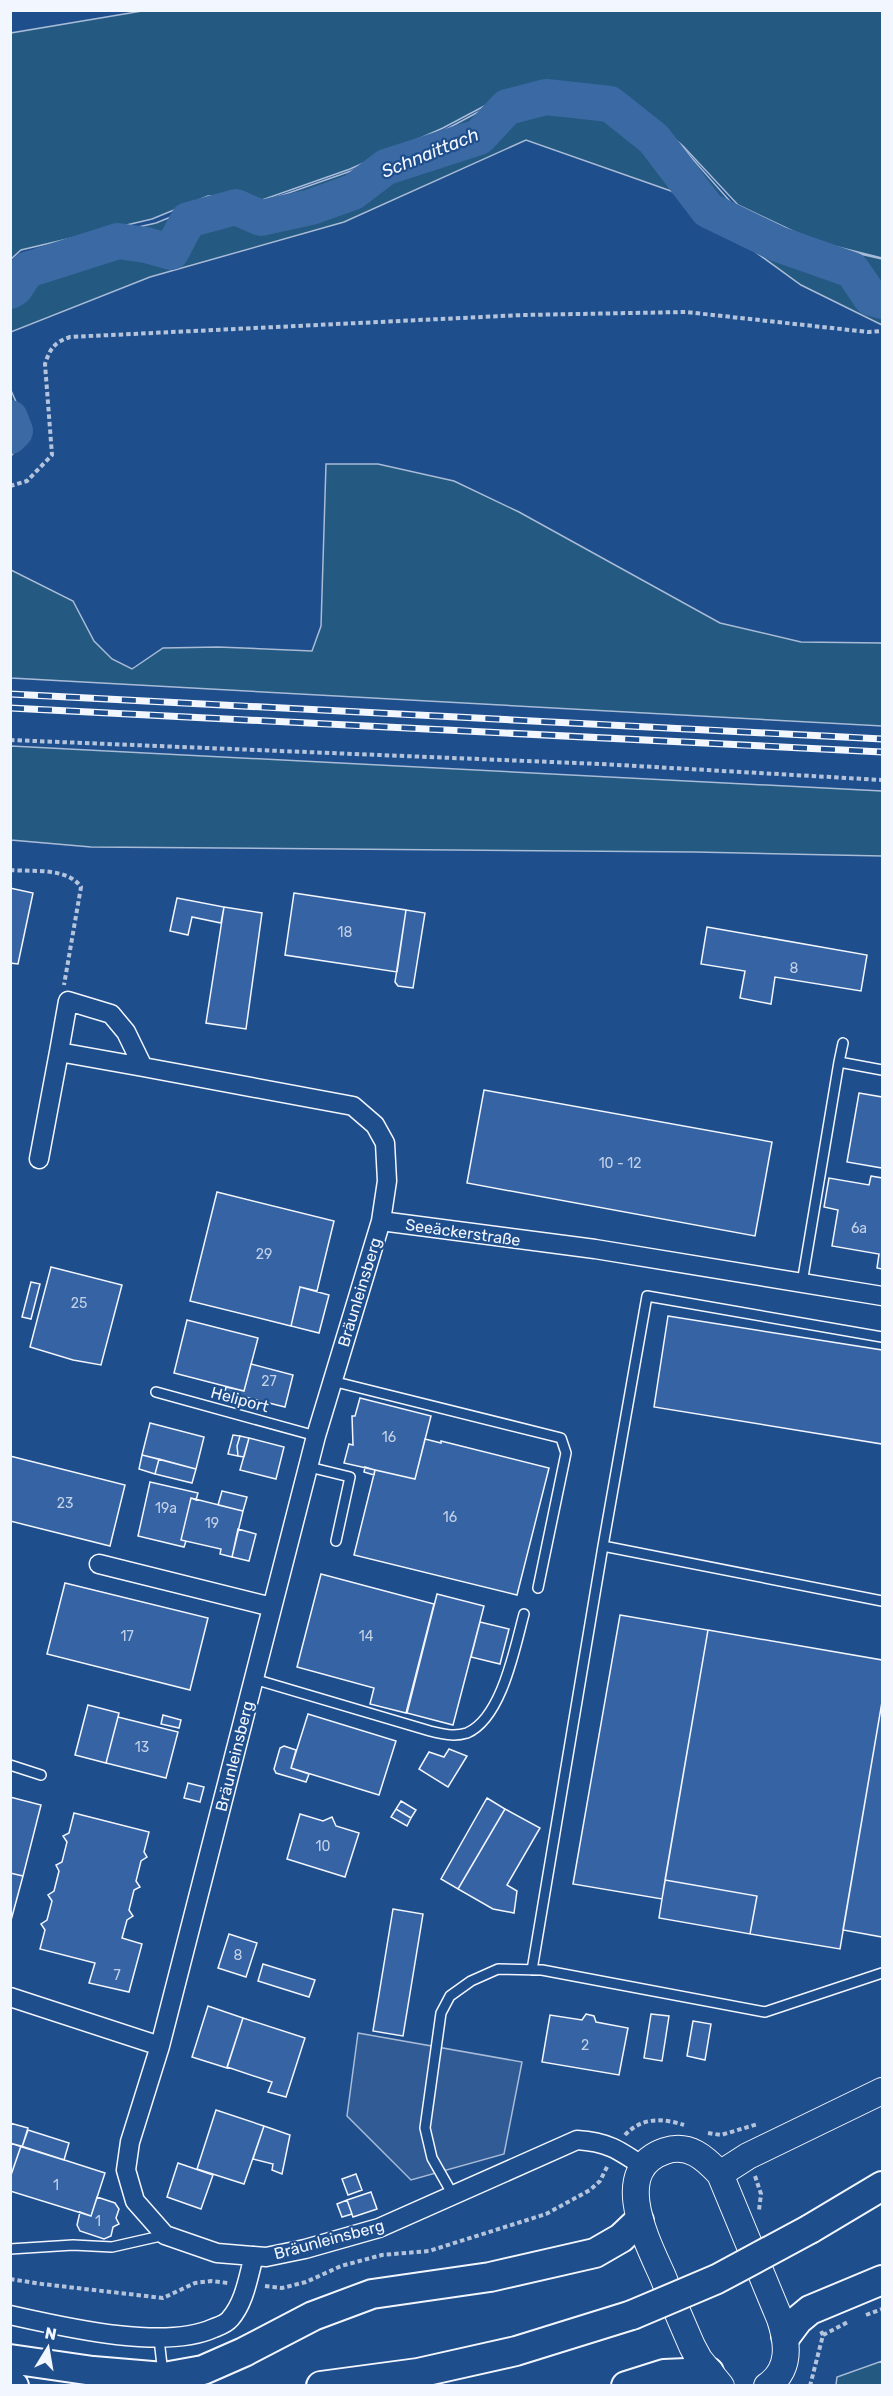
<svg xmlns="http://www.w3.org/2000/svg" width="893" height="2396" viewBox="0 0 893 2396" font-family="Rubik,sans-serif">
  <rect width="100%" height="100%" fill="#1f4e8c"/>
  <path fill="#245a82" stroke="#a8bbd7" stroke-width="1.5" d="M 148,10 L 882,11 L 882,258 L 814,241 L 738,205 L 683,146 L 622,93 L 542,83 L 490,103 L 443,128 L 350,169 L 262,200 L 234,195 L 208,196 L 152,219 L 21,250 L 11,259 L 11,33 Z
    M 542,85 L 621,95 L 682,147 L 735,207 L 816,244 L 882,259 L 882,325 L 801,285 L 671,191 L 526,140 L 344,222 L 150,277 L 11,332 L 11,265 L 24,253 L 156,223 L 210,201 L 234,197 L 263,202 L 351,171 L 443,131 L 493,104 Z
    M 10,388 L 30,434 L 11,456 L 10,456 Z
    M 326,464 L 378,464 L 454,481 L 519,512 L 720,623 L 801,642 L 882,643 L 882,726 L 11,678 L 11,570 L 73,601 L 94,641 L 112,659 L 132,669 L 163,648 L 218,647 L 312,651 L 321,626 Z
    M 11,746 L 882,791 L 882,856 L 695,852 L 91,847 L 11,840 Z
    M 882,2361 L 882,2385 L 836,2385 L 837,2377 Z"/>
  <path fill="#305b95" stroke="#a8bbd7" stroke-width="1.5" d="M 358,2033 L 522,2062 L 504,2154 L 411,2180 L 347,2116 Z"/>
  <g fill="none" stroke-linecap="round" stroke-linejoin="round">
    <path stroke="#3b69a3" stroke-width="36" d="M 10,291 L 15,288 L 27,270 L 118,241 L 146,245 L 171,252 L 188,220 L 236,207 L 261,218 L 311,207 L 353,192 L 386,167 L 479,137 L 507,107 L 546,97 L 610,104 L 654,139 L 708,210 L 778,244 L 852,270 L 871,298 L 882,301
      M 10,418 L 15,431 L 10,436"/>
  </g>
  <path fill="#3563a3" stroke="#f2f6ff" stroke-width="1.5" d="M 10,888 L 33,893 L 18,964 L 10,963 Z
    M 294,893 L 406,910 L 397,972 L 285,955 Z
    M 177,898 L 224,907 L 221,923 L 192,917 L 188,935 L 170,931 Z
    M 224,907 L 262,913 L 246,1029 L 206,1023 Z
    M 406,910 L 425,913 L 413,988 L 398,986 L 395,982 Z
    M 707,927 L 867,955 L 861,991 L 775,977 L 771,1004 L 740,998 L 745,971 L 701,964 Z
    M 484,1090 L 772,1142 L 755,1236 L 467,1183 Z
    M 859,1093 L 882,1097 L 882,1168 L 847,1162 Z
    M 871,1176 L 882,1178 L 882,1269 L 877,1268 L 879,1254 L 832,1246 L 838,1210 L 824,1207 L 829,1178 L 869,1185 Z
    M 217,1192 L 334,1221 L 317,1291 L 300,1287 L 291,1326 L 190,1301 Z
    M 51,1267 L 122,1285 L 101,1365 L 73,1360 L 30,1347 Z
    M 31,1282 L 40,1284 L 31,1319 L 22,1317 Z
    M 300,1287 L 329,1295 L 319,1333 L 291,1326 Z
    M 668,1316 L 882,1350 L 882,1444 L 654,1407 Z
    M 187,1320 L 258,1338 L 244,1391 L 174,1373 Z
    M 251,1364 L 293,1375 L 285,1407 L 225,1392 L 226,1387 L 244,1391 Z
    M 360,1398 L 431,1416 L 415,1479 L 344,1463 L 349,1444 L 353,1445 L 352,1416 L 355,1416 Z
    M 150,1423 L 204,1437 L 196,1469 L 142,1455 Z
    M 233,1435 L 240,1436 L 237,1446 L 238,1456 L 228,1454 Z
    M 240,1436 L 249,1438 L 244,1457 L 238,1456 L 237,1446 Z
    M 249,1438 L 284,1447 L 276,1479 L 240,1470 Z
    M 425,1439 L 441,1443 L 441,1441 L 549,1468 L 517,1595 L 354,1555 L 375,1470 L 415,1479 Z
    M 142,1455 L 159,1459 L 155,1474 L 139,1469 Z
    M 10,1456 L 125,1485 L 110,1546 L 10,1521 Z
    M 159,1459 L 196,1469 L 192,1483 L 155,1474 Z
    M 365,1467 L 375,1470 L 374,1475 L 364,1472 Z
    M 150,1482 L 198,1493 L 196,1500 L 191,1498 L 181,1540 L 186,1541 L 184,1547 L 138,1536 Z
    M 222,1491 L 247,1497 L 243,1511 L 218,1505 Z
    M 191,1498 L 243,1511 L 232,1557 L 220,1554 L 221,1549 L 181,1540 Z
    M 238,1529 L 256,1534 L 249,1561 L 232,1557 Z
    M 321,1574 L 434,1604 L 406,1713 L 370,1704 L 374,1688 L 297,1667 Z
    M 65,1583 L 208,1618 L 190,1690 L 47,1654 Z
    M 437,1594 L 484,1606 L 453,1725 L 407,1713 Z
    M 620,1615 L 708,1630 L 662,1899 L 573,1884 Z
    M 480,1622 L 509,1629 L 500,1664 L 471,1657 Z
    M 708,1630 L 882,1660 L 882,1702 L 840,1949 L 750,1934 L 757,1896 L 665,1880 Z
    M 882,1702 L 882,1937 L 843,1930 Z
    M 88,1705 L 119,1713 L 106,1763 L 75,1755 Z
    M 308,1714 L 396,1741 L 379,1795 L 291,1768 Z
    M 163,1715 L 181,1720 L 179,1728 L 161,1724 Z
    M 118,1717 L 178,1732 L 166,1778 L 106,1763 Z
    M 284,1746 L 296,1750 L 291,1768 L 309,1774 L 306,1782 L 276,1773 L 274,1769 L 280,1748 Z
    M 449,1749 L 467,1756 L 448,1787 L 419,1769 L 429,1752 L 444,1757 Z
    M 188,1783 L 204,1787 L 200,1802 L 184,1798 Z
    M 10,1797 L 41,1805 L 23,1876 L 10,1873 Z
    M 487,1798 L 505,1809 L 458,1889 L 441,1879 Z
    M 401,1801 L 416,1810 L 411,1818 L 396,1809 Z
    M 396,1809 L 411,1818 L 407,1826 L 391,1817 Z
    M 505,1809 L 540,1828 L 507,1885 L 517,1891 L 514,1913 L 493,1909 L 458,1889 Z
    M 74,1813 L 149,1832 L 144,1852 L 147,1857 L 141,1861 L 136,1881 L 140,1887 L 134,1890 L 129,1910 L 133,1916 L 127,1920 L 122,1938 L 142,1944 L 129,1992 L 89,1983 L 95,1963 L 40,1949 L 45,1930 L 41,1924 L 47,1920 L 52,1901 L 48,1895 L 54,1891 L 59,1871 L 56,1865 L 62,1862 L 67,1842 L 63,1836 L 69,1833 Z
    M 300,1814 L 323,1821 L 332,1817 L 336,1826 L 359,1833 L 345,1877 L 287,1859 Z
    M 10,1873 L 23,1876 L 10,1924 Z
    M 665,1880 L 757,1896 L 750,1934 L 659,1918 Z
    M 393,1909 L 423,1914 L 403,2036 L 373,2031 Z
    M 229,1934 L 257,1943 L 246,1977 L 218,1968 Z
    M 263,1964 L 315,1980 L 309,1997 L 258,1981 Z
    M 208,2006 L 243,2018 L 227,2068 L 192,2057 Z
    M 586,2014 L 594,2016 L 596,2022 L 628,2028 L 619,2075 L 542,2062 L 550,2015 L 582,2020 Z
    M 651,2014 L 669,2016 L 662,2061 L 644,2058 Z
    M 243,2018 L 305,2038 L 286,2097 L 268,2092 L 272,2082 L 227,2067 Z
    M 693,2021 L 711,2024 L 705,2060 L 687,2056 Z
    M 216,2110 L 264,2126 L 244,2184 L 197,2169 Z
    M 10,2123 L 28,2128 L 22,2147 L 10,2143 Z
    M 264,2126 L 290,2135 L 282,2174 L 272,2170 L 273,2164 L 253,2159 Z
    M 28,2130 L 69,2143 L 64,2160 L 22,2147 Z
    M 10,2143 L 21,2146 L 10,2178 Z
    M 21,2146 L 105,2173 L 91,2216 L 10,2191 L 10,2178 Z
    M 178,2163 L 213,2175 L 201,2209 L 167,2197 Z
    M 356,2174 L 362,2190 L 348,2195 L 342,2179 Z
    M 371,2192 L 377,2209 L 353,2217 L 347,2200 Z
    M 97,2197 L 115,2203 L 119,2209 L 116,2218 L 119,2224 L 113,2227 L 111,2236 L 104,2239 L 80,2231 L 77,2225 L 80,2212 L 91,2216 Z
    M 347,2200 L 352,2214 L 342,2217 L 337,2204 Z"/>
  <g fill="none" stroke-linecap="round" stroke-linejoin="round">
    <defs>
      <path id="service" d="M 839,1062 L 843,1043
        M 802,1283 L 839,1062 L 882,1070
        M 332,1381 L 561,1438 L 566,1453 L 538,1588
        M 156,1392 L 316,1436
        M 309,1467 L 350,1477 L 336,1541
        M 603,1546 L 647,1296 L 882,1337
        M 254,1679 L 430,1731 C 442,1734 454,1737 467,1733 C 502,1718 515,1647 524,1614
        M 10,1765 L 41,1775
        M 532,1970 L 603,1546 L 882,1601
        M 453,2195 L 432,2158 L 425,2128 L 441,2013 L 450,1996 L 471,1981 L 498,1969 L 542,1970 L 765,2012 L 882,1973
        M 10,2249 L 73,2245 L 112,2247 L 165,2235
        M 159,2339 L 163,2374"/>
      <path id="minor" d="M 68,1001 L 111,1014 L 126,1032 L 143,1067 L 59,1052 Z
        M 143,1067 L 353,1106 L 375,1125 L 385,1143 L 387,1181 L 381,1221 L 316,1436 L 160,2046 L 130,2142 L 126,2170 L 135,2201 L 165,2235 L 217,2253 L 266,2257 L 305,2249 L 379,2228 L 577,2140 C 608,2142 619,2150 644,2167
        M 39,1159 L 59,1052
        M 381,1221 L 595,1249 L 882,1296
        M 99,1564 L 272,1607
        M 10,1997 L 160,2046
        M 10,2315 C 64,2327 164,2351 214,2328 C 219,2326 226,2324 230,2319 C 245,2302 248,2277 254,2256"/>
      <path id="secondary" d="M 720,2174 L 748,2156 L 882,2091
        M 721,2386 L 699,2359 L 692,2346 C 682,2323 672,2300 663,2277 C 648,2243 609,2170 665,2151 C 689,2143 705,2158 720,2174 L 780,2319 C 788,2343 791,2370 767,2386"/>
      <path id="primary" d="M 810,2229 L 882,2186
        M 786,2336 L 798,2320 L 810,2310 L 882,2280
        M 10,2359 L 93,2371 L 164,2377 L 203,2370 L 244,2352 L 313,2316 L 372,2294 L 490,2277 L 595,2253 L 621,2238 L 639,2221
        M 10,2384 L 14,2386
        M 321,2386 L 418,2373 L 516,2351 L 632,2315
        M 626,2386 L 664,2374 L 709,2372"/>
    </defs>
    <use href="#service" stroke="#f2f6ff" stroke-width="12"/>
    <use href="#minor" stroke="#f2f6ff" stroke-width="21"/>
    <use href="#secondary" stroke="#f2f6ff" stroke-width="28"/>
    <use href="#primary" stroke="#f2f6ff" stroke-width="32"/>
    <path stroke="#b3c4dc" stroke-width="4" stroke-dasharray="4.5 3" stroke-linecap="butt" d="M 10,486 L 27,481 L 52,455 L 45,364 C 50,348 55,342 70,337 L 523,315 L 686,312 L 868,332 L 882,331
      M 10,740 L 601,764 L 882,780
      M 10,870 C 33,872 67,867 81,887 L 64,985
      M 708,2133 L 721,2135 L 758,2124
      M 625,2135 C 642,2117 662,2118 684,2125
      M 755,2176 L 761,2194 L 759,2210
      M 10,2279 L 42,2284 L 163,2298 L 195,2283 L 211,2281 L 228,2283
      M 265,2286 L 282,2288 L 306,2282 L 341,2266 L 382,2255 L 429,2251 L 546,2214 L 590,2190 L 600,2181 L 608,2165
      M 866,2315 L 882,2309
      M 823,2335 L 848,2322
      M 810,2386 L 823,2335 L 821,2331"/>
    <use href="#service" stroke="#1f4e8c" stroke-width="9"/>
    <use href="#minor" stroke="#1f4e8c" stroke-width="18"/>
    <use href="#secondary" stroke="#1f4e8c" stroke-width="26"/>
    <use href="#primary" stroke="#1f4e8c" stroke-width="28"/>
    <defs>
      <path id="rail" d="M 10,694 L 882,739
        M 10,708 L 882,752"/>
    </defs>
    <use href="#rail" stroke="#f2f6ff" stroke-width="7"/>
    <use href="#rail" stroke="#1f4e8c" stroke-width="4.5" stroke-dasharray="14" stroke-linecap="butt"/>
    <defs>
      <path id="primary-bridge" d="M 632,2315 L 717,2279 L 810,2229"/>
    </defs>
    <use href="#primary-bridge" stroke="#f2f6ff" stroke-width="32" stroke-linecap="butt"/>
    <use href="#primary-bridge" stroke="#1f4e8c" stroke-width="28"/>
  </g>
  <g text-anchor="middle" stroke-width="4.5" stroke-linejoin="round" paint-order="stroke">
    <g font-size="14" fill="#c3d1e8">
      <text x="345" y="937">18</text>
      <text x="794" y="973">8</text>
      <text x="620" y="1168">10 - 12</text>
      <text x="859" y="1233">6a</text>
      <text x="264" y="1259">29</text>
      <text x="79" y="1308">25</text>
      <text x="269" y="1386">27</text>
      <text x="389" y="1442">16</text>
      <text x="65" y="1508">23</text>
      <text x="166" y="1513">19a</text>
      <text x="450" y="1522">16</text>
      <text x="212" y="1528">19</text>
      <text x="127" y="1641">17</text>
      <text x="366" y="1641">14</text>
      <text x="142" y="1752">13</text>
      <text x="323" y="1851">10</text>
      <text x="238" y="1960">8</text>
      <text x="117" y="1980">7</text>
      <text x="585" y="2050">2</text>
      <text x="56" y="2190">1</text>
      <text x="98" y="2226">1</text>
    </g>
    <g font-size="16" fill="#f2f6ff" stroke="#1f4e8c">
      <text transform="translate(463 1232) rotate(8)" y="6">Seeäckerstraße</text>
      <text transform="translate(359 1292) rotate(-73)" y="6">Bräunleinsberg</text>
      <text transform="translate(240 1399) rotate(15)" y="6">Heliport</text>
      <text transform="translate(234 1756) rotate(-76)" y="6">Bräunleinsberg</text>
      <text transform="translate(329 2239) rotate(-15)" y="6">Bräunleinsberg</text>
    </g>
    <g font-size="18" font-style="italic" fill="#f2f6ff" stroke="#1f4e8c">
      <text transform="translate(430 153) rotate(-22)" y="6">Schnaittach</text>
    </g>
  </g>
  <rect width="893" height="2396" fill="none" stroke="#f2f6ff" stroke-width="24"/>
  <g transform="translate(48 2348) rotate(11)" stroke="#1f4e8c" stroke-width="4.5" paint-order="stroke">
  <path d="M0-4.5L10 22L0 15L-10 22Z" fill="#f2f6ff"/>
  <text y="-9" font-size="16" font-weight="bold" text-anchor="middle" fill="#f2f6ff">N</text>
  </g>
</svg>
